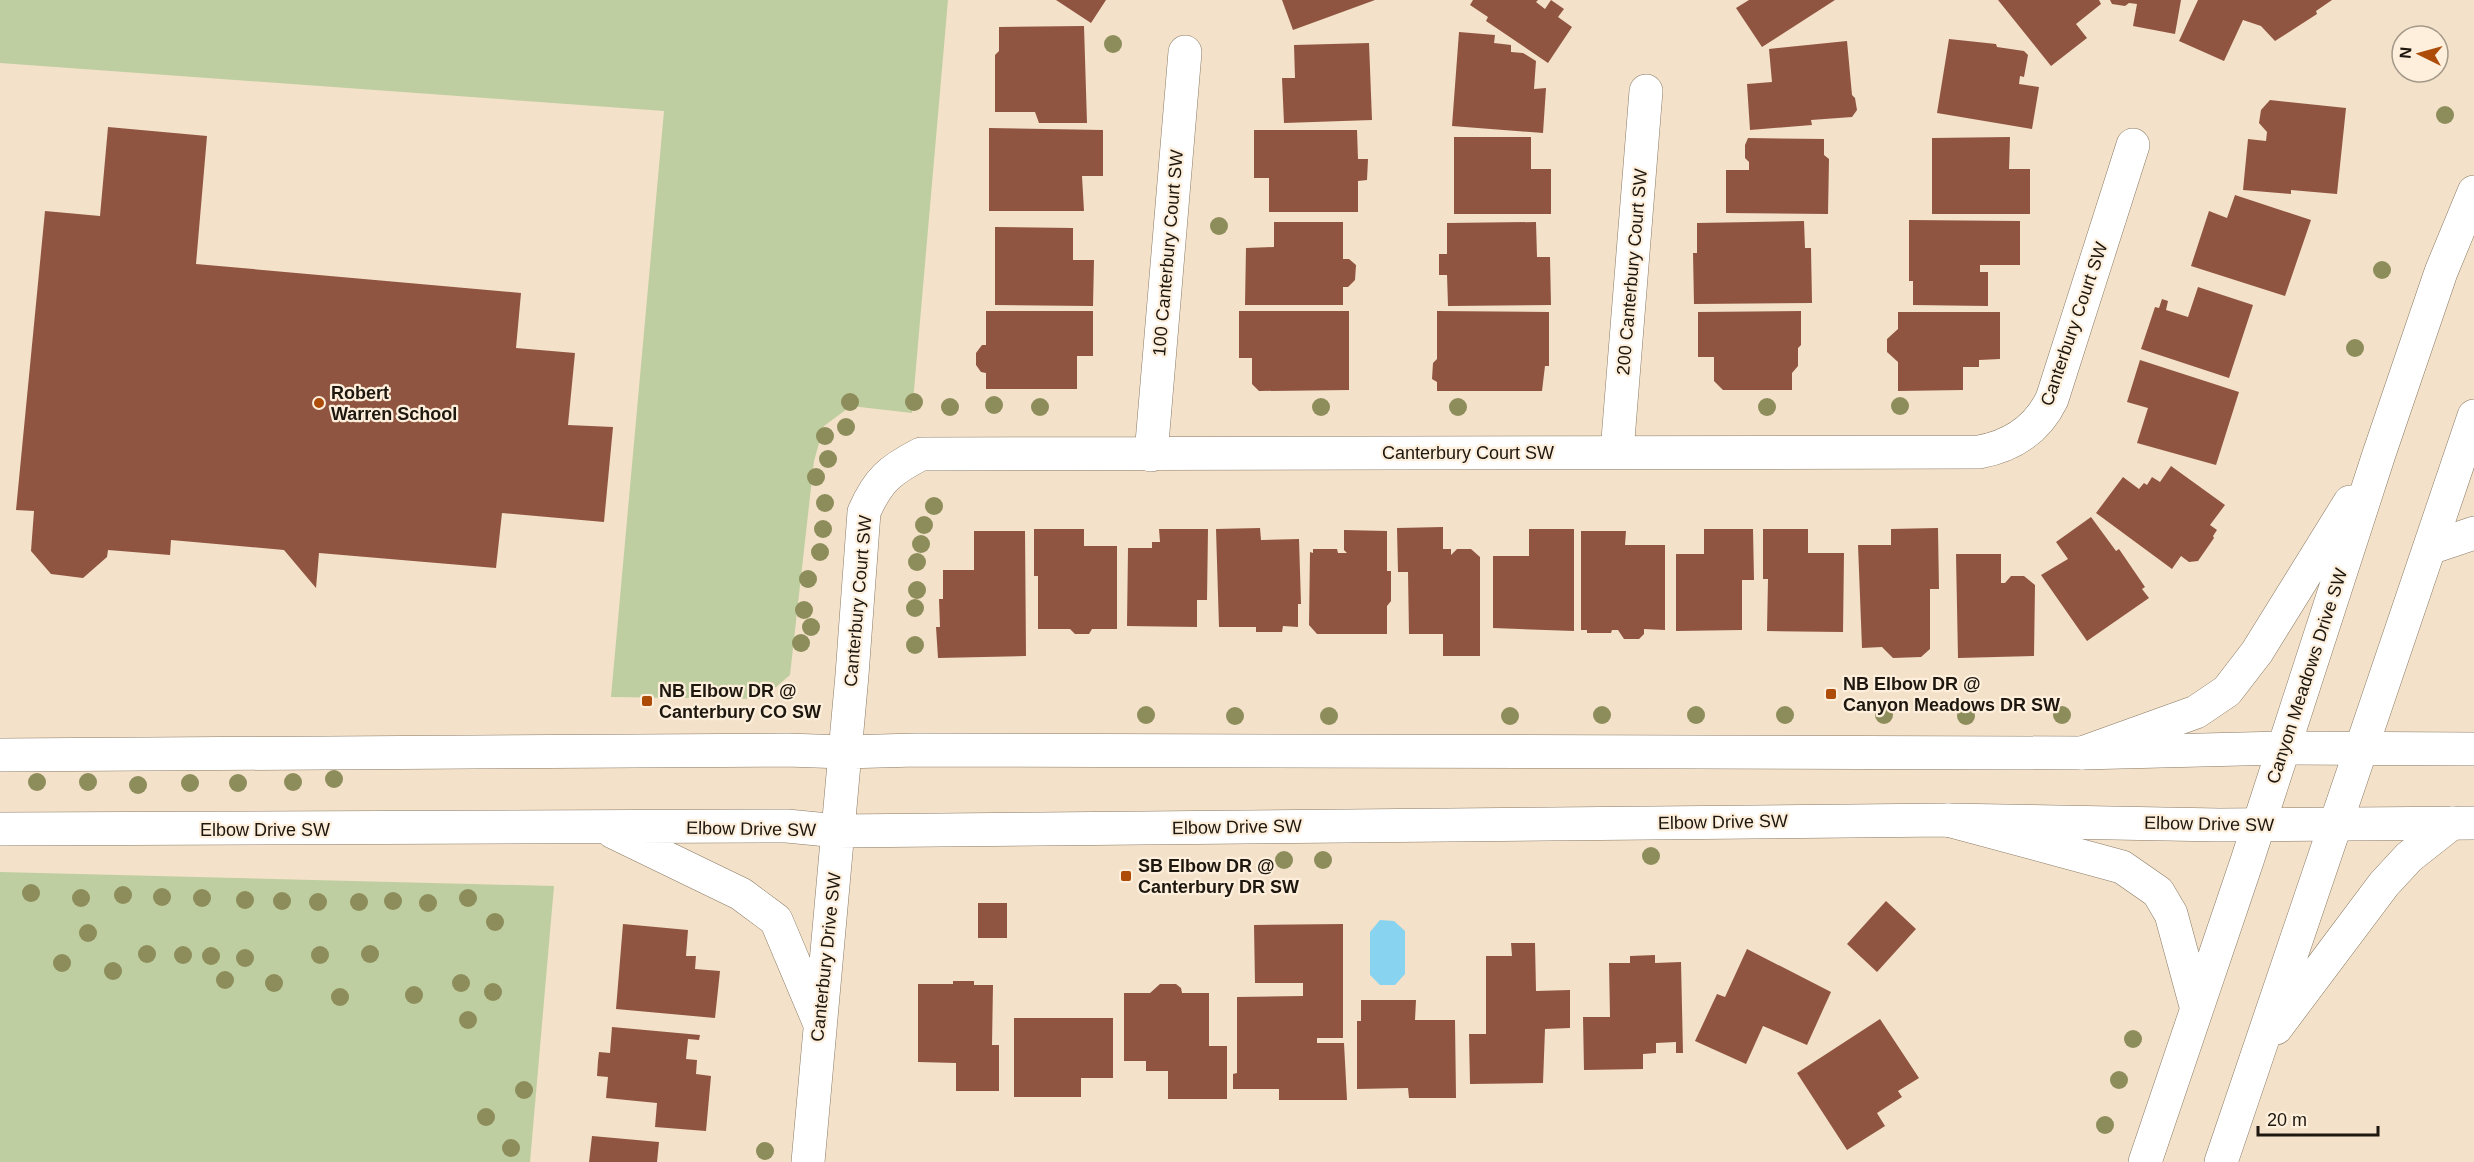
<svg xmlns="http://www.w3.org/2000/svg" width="2474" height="1162" viewBox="0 0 2474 1162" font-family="Arial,sans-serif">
  <rect width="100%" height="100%" fill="#f3e1c9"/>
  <path fill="#bfcea0" d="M 0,0 L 948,0 L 912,413 L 851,406 L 824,426 L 814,461 L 790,675 L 762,699 L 611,697 L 664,111 L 0,63 Z
    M 0,872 L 554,886 L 530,1162 L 0,1162 Z"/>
  <path fill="#88d3f0" d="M 1380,920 L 1394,921 L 1405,931 L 1405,974 L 1395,985 L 1380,985 L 1370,975 L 1370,932 Z"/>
  <path fill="#905541" d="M 1056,0 L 1106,0 L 1091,23 Z
    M 1282,0 L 1375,0 L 1293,30 Z
    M 1473,0 L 1538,0 L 1536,2 L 1545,9 L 1551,0 L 1564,9 L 1558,17 L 1572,27 L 1548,63 L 1486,21 L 1488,17 L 1470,5 Z
    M 1749,0 L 1835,0 L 1762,47 L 1736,8 Z
    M 1998,0 L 2099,0 L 2101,4 L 2076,24 L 2087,38 L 2051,66 Z
    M 2110,0 L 2181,0 L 2175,34 L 2133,26 L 2137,4 L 2129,3 L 2125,6 L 2112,4 Z
    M 2198,0 L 2332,0 L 2316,11 L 2317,14 L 2275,41 L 2261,26 L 2243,20 L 2224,61 L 2179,41 Z
    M 1084,26 L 1087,123 L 1039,123 L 1035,112 L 995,112 L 995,55 L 999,51 L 999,27 Z
    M 1459,32 L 1495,35 L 1494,43 L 1511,45 L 1511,52 L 1523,53 L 1536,61 L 1534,89 L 1546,88 L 1543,133 L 1452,126 Z
    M 1949,39 L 1996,44 L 1997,47 L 2024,51 L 2028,55 L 2024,77 L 2020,76 L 2019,84 L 2039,87 L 2032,129 L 1937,113 Z
    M 1847,41 L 1852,95 L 1855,98 L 1857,110 L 1852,117 L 1811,120 L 1812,125 L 1750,130 L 1747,84 L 1772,82 L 1769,49 Z
    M 1369,43 L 1372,120 L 1284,123 L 1282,78 L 1295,78 L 1294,45 Z
    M 2270,100 L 2346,108 L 2337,194 L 2291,190 L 2291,194 L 2243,190 L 2248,139 L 2266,141 L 2267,132 L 2259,123 L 2261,110 Z
    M 108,127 L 207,136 L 196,264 L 521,293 L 516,348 L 575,353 L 568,425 L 613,427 L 604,522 L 502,513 L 496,568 L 319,553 L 316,588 L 284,550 L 171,540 L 170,555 L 108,550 L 107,557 L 83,578 L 51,574 L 31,551 L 34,511 L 16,510 L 45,211 L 100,216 Z
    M 989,128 L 1103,130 L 1103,176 L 1082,176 L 1084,211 L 989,211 Z
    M 1254,130 L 1357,130 L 1358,159 L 1368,159 L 1367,180 L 1358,181 L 1358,212 L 1269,212 L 1269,178 L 1254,178 Z
    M 1454,137 L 1531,137 L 1531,169 L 1551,169 L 1551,214 L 1454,214 Z
    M 2010,137 L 2009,169 L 2030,169 L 2030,214 L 1932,214 L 1932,138 Z
    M 1748,138 L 1824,139 L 1824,155 L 1829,159 L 1828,214 L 1726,213 L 1726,170 L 1749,170 L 1749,162 L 1745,158 L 1745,145 Z
    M 2235,195 L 2311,220 L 2285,296 L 2191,266 L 2209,211 L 2227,218 Z
    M 1909,220 L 2020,221 L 2020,265 L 1980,265 L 1980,272 L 1988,272 L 1988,306 L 1913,305 L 1913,281 L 1909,281 Z
    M 1804,221 L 1805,248 L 1811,248 L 1812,303 L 1694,304 L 1693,253 L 1697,253 L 1697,223 Z
    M 1274,222 L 1343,222 L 1343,259 L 1349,259 L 1356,265 L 1355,280 L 1348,287 L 1343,287 L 1343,305 L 1245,305 L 1246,248 L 1274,247 Z
    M 1536,222 L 1537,257 L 1550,257 L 1551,305 L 1448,306 L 1447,275 L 1439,275 L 1439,254 L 1447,254 L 1447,223 Z
    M 995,227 L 1073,228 L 1073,260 L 1094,260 L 1093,306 L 995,305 Z
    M 2198,287 L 2253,305 L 2229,378 L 2141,349 L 2155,307 L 2159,308 L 2162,299 L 2168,301 L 2166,310 L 2188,317 Z
    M 986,311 L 1093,311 L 1093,356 L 1077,356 L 1077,389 L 986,389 L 986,373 L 981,372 L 976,365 L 976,353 L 982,345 L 986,345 Z
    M 1239,311 L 1349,311 L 1349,390 L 1259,391 L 1252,384 L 1252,358 L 1239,358 Z
    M 1437,311 L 1549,312 L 1549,366 L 1545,366 L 1542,391 L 1437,391 L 1437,382 L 1432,379 L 1433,363 L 1437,359 Z
    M 1801,311 L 1801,345 L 1798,348 L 1798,366 L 1792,373 L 1792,390 L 1723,390 L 1714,381 L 1714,357 L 1698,357 L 1698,312 Z
    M 1898,312 L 2000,312 L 2000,359 L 1979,360 L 1979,367 L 1963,367 L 1963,390 L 1898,391 L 1898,362 L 1887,352 L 1887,339 L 1898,329 Z
    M 2140,360 L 2239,392 L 2216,465 L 2137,443 L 2148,408 L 2127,402 Z
    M 2171,466 L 2225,505 L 2210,525 L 2217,530 L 2213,536 L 2214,538 L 2198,561 L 2189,562 L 2181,556 L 2172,569 L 2096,513 L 2123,477 L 2139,489 L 2144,483 L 2147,485 L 2152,477 L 2160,482 Z
    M 2091,517 L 2116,551 L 2119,549 L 2145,587 L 2142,589 L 2149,598 L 2087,641 L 2041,575 L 2068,559 L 2056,542 Z
    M 1443,527 L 1443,549 L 1451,549 L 1451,555 L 1457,549 L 1471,549 L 1480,557 L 1480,656 L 1443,656 L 1443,634 L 1409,634 L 1408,572 L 1398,572 L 1397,528 Z
    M 1260,528 L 1261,540 L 1299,539 L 1301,604 L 1298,604 L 1298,627 L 1283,626 L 1282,632 L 1256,632 L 1256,627 L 1219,627 L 1216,529 Z
    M 1938,528 L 1939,589 L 1930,589 L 1930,649 L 1921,657 L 1893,658 L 1882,647 L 1862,648 L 1858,545 L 1891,545 L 1891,529 Z
    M 1034,529 L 1084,529 L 1084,546 L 1117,546 L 1117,629 L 1092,629 L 1089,634 L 1075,634 L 1070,629 L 1038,629 L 1038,576 L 1034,576 Z
    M 1159,529 L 1208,529 L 1207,600 L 1197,600 L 1197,627 L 1127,626 L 1128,548 L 1152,548 L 1152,542 L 1160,542 Z
    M 1529,529 L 1574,529 L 1574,631 L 1493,628 L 1493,556 L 1529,556 Z
    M 1704,529 L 1753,529 L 1754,580 L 1742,580 L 1742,630 L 1676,631 L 1676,554 L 1704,554 Z
    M 1763,529 L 1808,529 L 1808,553 L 1844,553 L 1843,632 L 1767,631 L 1768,579 L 1763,579 Z
    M 1344,530 L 1387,531 L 1387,571 L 1391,571 L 1391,601 L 1387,606 L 1387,634 L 1317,634 L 1309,625 L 1310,552 L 1313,553 L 1313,549 L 1337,549 L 1338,553 L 1347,553 L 1344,550 Z
    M 974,531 L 1025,531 L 1026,656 L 938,658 L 936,627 L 940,627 L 939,599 L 943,599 L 943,570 L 974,570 Z
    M 1581,531 L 1626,531 L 1625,545 L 1665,545 L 1665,630 L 1644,629 L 1644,634 L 1639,639 L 1624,639 L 1618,630 L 1612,630 L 1611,633 L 1587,633 L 1587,630 L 1581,630 Z
    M 1956,554 L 2001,554 L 2001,583 L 2005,583 L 2011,576 L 2024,576 L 2035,585 L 2034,656 L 1958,658 Z
    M 1886,901 L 1916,929 L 1877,972 L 1847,944 Z
    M 978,903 L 1007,903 L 1007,938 L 978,938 Z
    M 623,924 L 688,930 L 686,956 L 696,956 L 695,969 L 720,971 L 715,1018 L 616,1009 Z
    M 1343,924 L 1343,1038 L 1317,1038 L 1317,1043 L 1344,1043 L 1347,1100 L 1279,1100 L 1279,1089 L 1233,1089 L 1233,1074 L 1237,1073 L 1237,997 L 1303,996 L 1303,983 L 1255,983 L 1254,925 Z
    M 1511,943 L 1535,943 L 1536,991 L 1570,990 L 1570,1028 L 1545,1029 L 1543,1083 L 1470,1084 L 1469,1034 L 1486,1034 L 1486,956 L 1512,956 Z
    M 1747,949 L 1831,992 L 1807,1045 L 1763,1026 L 1746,1064 L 1695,1041 L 1717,994 L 1725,997 Z
    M 1655,955 L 1655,963 L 1681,962 L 1683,1053 L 1676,1053 L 1676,1042 L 1656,1043 L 1656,1053 L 1643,1054 L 1643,1069 L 1584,1070 L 1583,1017 L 1610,1017 L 1609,963 L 1630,963 L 1630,956 Z
    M 953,981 L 974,981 L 974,985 L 993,985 L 992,1045 L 999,1045 L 999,1091 L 956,1091 L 956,1063 L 918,1062 L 918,984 L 953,984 Z
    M 1160,984 L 1176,984 L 1181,988 L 1182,993 L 1209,993 L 1209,1046 L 1227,1046 L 1227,1099 L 1168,1099 L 1168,1071 L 1146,1071 L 1146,1061 L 1124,1061 L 1124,993 L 1150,993 Z
    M 1361,1000 L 1416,1000 L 1415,1020 L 1455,1020 L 1456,1098 L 1409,1098 L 1408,1088 L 1357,1089 L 1357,1021 L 1361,1021 Z
    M 1014,1018 L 1113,1018 L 1113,1078 L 1081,1078 L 1081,1097 L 1014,1097 Z
    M 1880,1019 L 1919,1078 L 1898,1091 L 1902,1097 L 1877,1113 L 1885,1126 L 1847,1150 L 1797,1073 Z
    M 612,1027 L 700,1035 L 699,1040 L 688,1039 L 686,1059 L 697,1060 L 696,1074 L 711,1076 L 706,1131 L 655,1127 L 657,1103 L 606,1098 L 608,1077 L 597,1076 L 598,1061 L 599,1052 L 610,1053 Z
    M 592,1136 L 659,1142 L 657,1162 L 589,1162 Z"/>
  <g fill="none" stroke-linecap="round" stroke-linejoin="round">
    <defs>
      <path id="minor" d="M 1617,452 L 1646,91
        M 1151,455 L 1185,52
        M 2430,548 L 2474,533
        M 0,755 L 787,750 L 844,752 L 916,750 L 2082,753 L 2282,748 L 2474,749
        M 0,829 L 787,826 L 838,831 L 1948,820 L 2219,825 L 2474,823
        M 613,832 L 741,894 L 776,920 L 819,1022
        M 808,1162 L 852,675 L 864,512 C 878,480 890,470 921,454 L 1979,452 C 2012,446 2037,430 2052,399 L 2133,145"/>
      <path id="major" d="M 2082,753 L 2196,712 L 2227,691 L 2257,652 L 2350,502
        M 1948,820 L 2122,867 L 2158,892 L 2171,914 L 2196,1006
        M 2276,1028 L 2384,884 L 2409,857 L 2452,823
        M 2145,1162 L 2247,861 L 2379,454 L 2441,272 L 2474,192
        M 2221,1162 L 2474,416"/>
    </defs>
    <use href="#minor" stroke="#8a7a64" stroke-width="34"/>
    <use href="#major" stroke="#8a7a64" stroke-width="34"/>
    <use href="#minor" stroke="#fff" stroke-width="33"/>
    <use href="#major" stroke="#fff" stroke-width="33"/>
  </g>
  <g fill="#8d8d5b">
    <circle cx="1113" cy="44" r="9"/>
    <circle cx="2445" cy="115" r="9"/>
    <circle cx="1219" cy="226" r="9"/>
    <circle cx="2382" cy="270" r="9"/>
    <circle cx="2355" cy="348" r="9"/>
    <circle cx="850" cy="402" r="9"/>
    <circle cx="914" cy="402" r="9"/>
    <circle cx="994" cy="405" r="9"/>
    <circle cx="1900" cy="406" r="9"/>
    <circle cx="950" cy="407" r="9"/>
    <circle cx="1040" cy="407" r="9"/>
    <circle cx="1321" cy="407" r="9"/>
    <circle cx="1458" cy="407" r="9"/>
    <circle cx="1767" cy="407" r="9"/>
    <circle cx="846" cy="427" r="9"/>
    <circle cx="825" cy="436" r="9"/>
    <circle cx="828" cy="459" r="9"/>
    <circle cx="816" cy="477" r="9"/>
    <circle cx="825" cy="503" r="9"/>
    <circle cx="934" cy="506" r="9"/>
    <circle cx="924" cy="525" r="9"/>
    <circle cx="823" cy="529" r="9"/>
    <circle cx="921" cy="544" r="9"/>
    <circle cx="820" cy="552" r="9"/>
    <circle cx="917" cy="562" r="9"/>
    <circle cx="808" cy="579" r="9"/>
    <circle cx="917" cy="590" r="9"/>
    <circle cx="915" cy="608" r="9"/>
    <circle cx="804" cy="610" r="9"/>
    <circle cx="811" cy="627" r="9"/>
    <circle cx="801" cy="643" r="9"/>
    <circle cx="915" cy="645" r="9"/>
    <circle cx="1146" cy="715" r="9"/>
    <circle cx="1602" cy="715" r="9"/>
    <circle cx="1696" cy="715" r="9"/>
    <circle cx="1785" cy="715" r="9"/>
    <circle cx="1884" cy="715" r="9"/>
    <circle cx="2062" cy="715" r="9"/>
    <circle cx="1235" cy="716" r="9"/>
    <circle cx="1329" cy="716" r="9"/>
    <circle cx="1510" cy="716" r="9"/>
    <circle cx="1966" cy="716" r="9"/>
    <circle cx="334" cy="779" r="9"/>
    <circle cx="37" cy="782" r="9"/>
    <circle cx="88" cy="782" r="9"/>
    <circle cx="293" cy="782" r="9"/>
    <circle cx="190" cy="783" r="9"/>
    <circle cx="238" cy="783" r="9"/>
    <circle cx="138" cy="785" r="9"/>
    <circle cx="1651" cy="856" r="9"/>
    <circle cx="1284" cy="860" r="9"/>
    <circle cx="1323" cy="860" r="9"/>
    <circle cx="31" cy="893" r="9"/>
    <circle cx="123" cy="895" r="9"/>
    <circle cx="162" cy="897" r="9"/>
    <circle cx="81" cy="898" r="9"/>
    <circle cx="202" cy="898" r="9"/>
    <circle cx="468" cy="898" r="9"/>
    <circle cx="245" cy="900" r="9"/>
    <circle cx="282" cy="901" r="9"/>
    <circle cx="393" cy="901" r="9"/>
    <circle cx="318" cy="902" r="9"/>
    <circle cx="359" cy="902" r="9"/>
    <circle cx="428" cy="903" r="9"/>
    <circle cx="495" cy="922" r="9"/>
    <circle cx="88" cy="933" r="9"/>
    <circle cx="147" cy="954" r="9"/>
    <circle cx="370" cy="954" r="9"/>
    <circle cx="183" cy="955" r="9"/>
    <circle cx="320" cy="955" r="9"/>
    <circle cx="211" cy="956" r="9"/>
    <circle cx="245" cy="958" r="9"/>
    <circle cx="62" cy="963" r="9"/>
    <circle cx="113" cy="971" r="9"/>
    <circle cx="225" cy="980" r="9"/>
    <circle cx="274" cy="983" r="9"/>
    <circle cx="461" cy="983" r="9"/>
    <circle cx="493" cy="992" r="9"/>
    <circle cx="414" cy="995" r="9"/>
    <circle cx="340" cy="997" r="9"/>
    <circle cx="468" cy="1020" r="9"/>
    <circle cx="2133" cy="1039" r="9"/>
    <circle cx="2119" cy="1080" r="9"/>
    <circle cx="524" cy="1090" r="9"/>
    <circle cx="486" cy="1117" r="9"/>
    <circle cx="2105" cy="1125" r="9"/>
    <circle cx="511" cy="1148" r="9"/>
    <circle cx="765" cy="1151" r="9"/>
  </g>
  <g fill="#ad4c08" stroke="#fdefdb" stroke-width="2">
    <circle cx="319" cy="403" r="6"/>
    <rect x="1825" y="688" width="12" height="12" rx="3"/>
    <rect x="641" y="695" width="12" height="12" rx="3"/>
    <rect x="1120" y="870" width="12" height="12" rx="3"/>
  </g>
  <g text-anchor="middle" stroke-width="4.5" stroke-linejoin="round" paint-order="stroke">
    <g font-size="18" fill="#1e170f" stroke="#fdefdb">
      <text transform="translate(1168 253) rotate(-85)" y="6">100 Canterbury Court SW</text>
      <text transform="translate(1632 272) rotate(-85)" y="6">200 Canterbury Court SW</text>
      <text transform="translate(2074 324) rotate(-71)" y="6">Canterbury Court SW</text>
      <text x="1468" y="459">Canterbury Court SW</text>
      <text transform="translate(858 601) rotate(-85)" y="6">Canterbury Court SW</text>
      <text transform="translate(2307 676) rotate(-72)" y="6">Canyon Meadows Drive SW</text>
      <text transform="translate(1723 822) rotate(-1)" y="6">Elbow Drive SW</text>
      <text transform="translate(2209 824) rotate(1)" y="6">Elbow Drive SW</text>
      <text transform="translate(1237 827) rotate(-1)" y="6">Elbow Drive SW</text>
      <text transform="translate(751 829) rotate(1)" y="6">Elbow Drive SW</text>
      <text x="265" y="836">Elbow Drive SW</text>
      <text transform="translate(826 957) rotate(-84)" y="6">Canterbury Drive SW</text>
    </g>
    <g font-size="18" font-weight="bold" fill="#1e170f" stroke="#fdefdb" text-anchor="start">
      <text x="331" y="399">Robert<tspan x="331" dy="21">Warren School</tspan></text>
      <text x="1843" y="690">NB Elbow DR @<tspan x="1843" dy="21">Canyon Meadows DR SW</tspan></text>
      <text x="659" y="697">NB Elbow DR @<tspan x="659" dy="21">Canterbury CO SW</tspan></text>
      <text x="1138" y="872">SB Elbow DR @<tspan x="1138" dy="21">Canterbury DR SW</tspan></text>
    </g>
  </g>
  <g transform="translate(2420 54) rotate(275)"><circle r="28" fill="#fdefdb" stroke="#a49989" stroke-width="1.5"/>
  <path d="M0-4.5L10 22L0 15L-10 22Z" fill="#ad4c08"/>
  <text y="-9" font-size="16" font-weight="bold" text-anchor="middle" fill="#1e170f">N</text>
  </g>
  <path d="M2258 1126v9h120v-9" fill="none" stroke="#1e170f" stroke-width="3"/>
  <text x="2267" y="1126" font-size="18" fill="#1e170f" stroke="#fdefdb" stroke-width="4.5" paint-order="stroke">20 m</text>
</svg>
